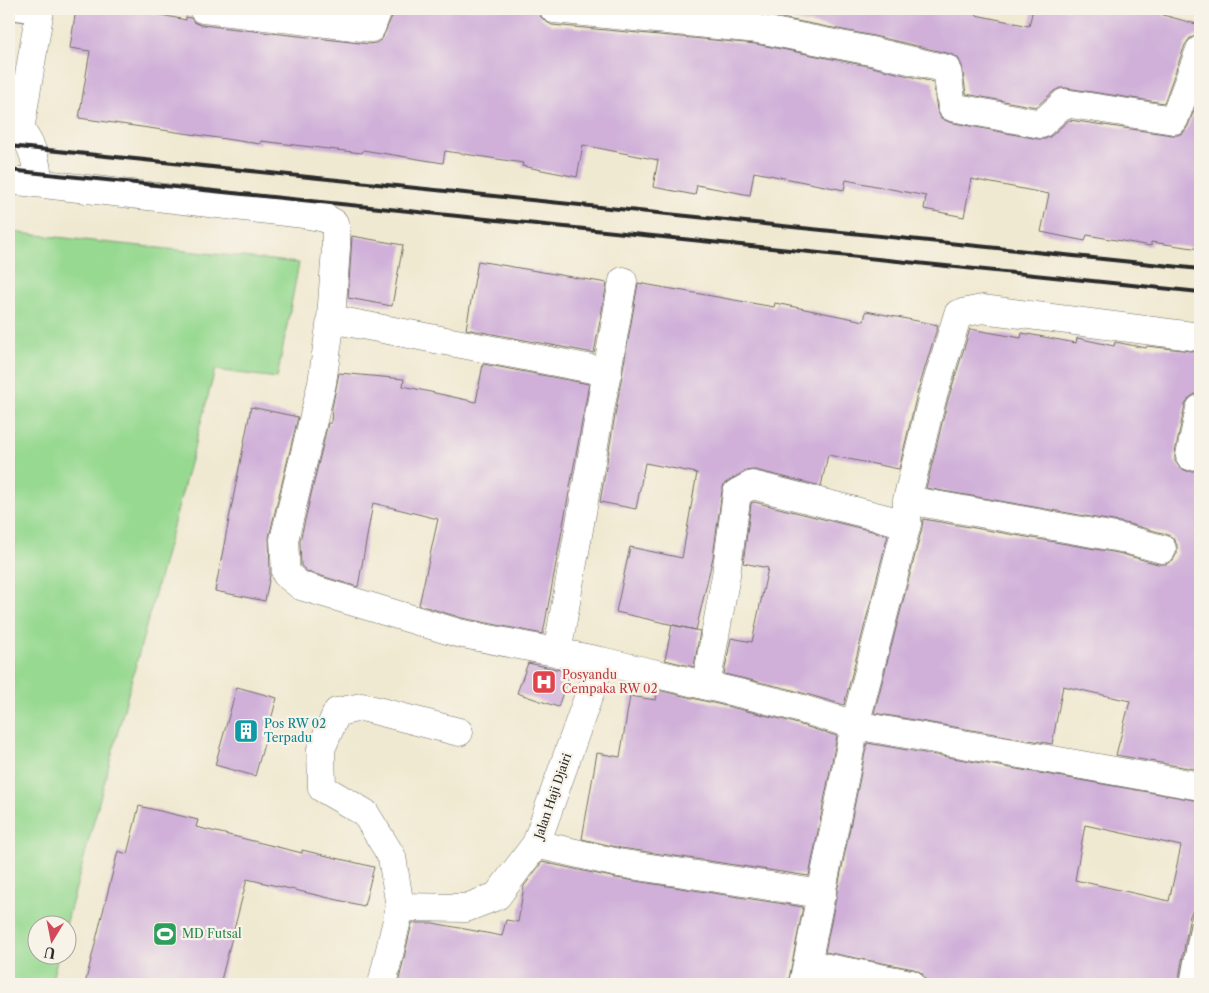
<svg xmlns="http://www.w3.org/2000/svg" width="1209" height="993" viewBox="0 0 1209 993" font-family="'Libre Caslon Text',serif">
  <rect width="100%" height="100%" fill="#f7f3e8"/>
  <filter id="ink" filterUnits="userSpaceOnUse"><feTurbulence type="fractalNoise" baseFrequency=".02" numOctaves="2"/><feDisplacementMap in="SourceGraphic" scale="10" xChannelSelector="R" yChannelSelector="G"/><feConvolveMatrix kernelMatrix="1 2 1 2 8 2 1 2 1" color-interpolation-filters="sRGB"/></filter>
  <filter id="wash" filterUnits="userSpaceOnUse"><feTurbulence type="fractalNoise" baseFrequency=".0096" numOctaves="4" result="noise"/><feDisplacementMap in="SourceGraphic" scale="20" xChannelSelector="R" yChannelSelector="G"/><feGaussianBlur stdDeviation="1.12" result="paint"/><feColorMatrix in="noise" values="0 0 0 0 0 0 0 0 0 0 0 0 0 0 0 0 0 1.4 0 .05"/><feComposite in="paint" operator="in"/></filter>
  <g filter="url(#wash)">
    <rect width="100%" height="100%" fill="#f0e9d1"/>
    <path fill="#97d991" stroke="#61825e" d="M 9,232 L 299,263 L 277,378 L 215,370 L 66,925 L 38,926 L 38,956 L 58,956 L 51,984 L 9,984 Z"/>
    <g id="blocks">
      <path fill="#d0b0d9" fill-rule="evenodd" d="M 76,9 L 132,9 L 186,20 L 186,17 L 191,18 L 194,22 L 201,25 L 369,44 L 376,43 L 382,39 L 393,14 L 393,9 L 539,9 L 540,16 L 545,21 L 552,25 L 756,44 L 868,66 L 933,82 L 937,110 L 941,118 L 949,122 L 1038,139 L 1045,139 L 1051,136 L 1069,120 L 1172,135 L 1178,135 L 1184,132 L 1188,126 L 1200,94 L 1200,249 L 1151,242 L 1151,246 L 1087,235 L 1085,241 L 1041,232 L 1049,194 L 971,179 L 964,217 L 924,209 L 926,196 L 846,180 L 844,190 L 754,172 L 750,195 L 697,185 L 695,195 L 653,187 L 658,160 L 583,145 L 577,177 L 522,166 L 523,163 L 445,151 L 443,163 L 363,150 L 362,153 L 261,141 L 260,144 L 79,118 L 90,51 L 70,48 Z
        M 712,9 L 977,9 L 976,15 L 1029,26 L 1033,9 L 1164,9 L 1163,15 L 1200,25 L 1200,35 L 1190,38 L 1185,45 L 1164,103 L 1066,88 L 1060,88 L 1054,91 L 1036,107 L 966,94 L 962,66 L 958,58 L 951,54 L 874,36 L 761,14 Z
        M 352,236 L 403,245 L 392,306 L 348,298 Z
        M 478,261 L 607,283 L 594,353 L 466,329 Z
        M 638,283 L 774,307 L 775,303 L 864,321 L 866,311 L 938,325 L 917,394 L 899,469 L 828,455 L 821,486 L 755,470 L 745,471 L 724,484 L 722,491 L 713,557 L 696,630 L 616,612 L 630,547 L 682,558 L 697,473 L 645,463 L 636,509 L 600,502 Z
        M 970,329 L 1021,338 L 1022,333 L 1076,343 L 1077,338 L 1114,346 L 1115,342 L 1146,348 L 1147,346 L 1200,352 L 1200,394 L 1195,394 L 1189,398 L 1185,405 L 1175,453 L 1175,461 L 1180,468 L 1187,471 L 1194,471 L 1200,467 L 1200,770 L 1116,755 L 1130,701 L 1063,686 L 1052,744 L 874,713 L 922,528 L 923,519 L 1118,553 L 1158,564 L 1166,564 L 1173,560 L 1177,553 L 1177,545 L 1173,538 L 1166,534 L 1125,523 L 926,488 L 947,403 Z
        M 483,364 L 589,384 L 543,634 L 462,618 L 419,605 L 438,519 L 373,503 L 358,587 L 308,572 L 301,566 L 300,541 L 328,423 L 331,423 L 332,408 L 339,373 L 404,379 L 403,386 L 476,402 Z
        M 251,407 L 298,417 L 269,537 L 270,575 L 265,601 L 215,591 Z
        M 754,502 L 888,535 L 844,705 L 789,689 L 724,674 L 731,638 L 752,642 L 768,568 L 743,563 L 751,503 Z
        M 672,625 L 700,631 L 694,667 L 665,660 Z
        M 528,663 L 570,672 L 558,707 L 517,693 Z
        M 237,687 L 277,698 L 255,776 L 215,765 Z
        M 658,690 L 781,719 L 837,736 L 809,876 L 621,848 L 582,839 L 597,753 L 620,757 L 630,696 L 656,700 Z
        M 867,743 L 1200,801 L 1200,897 L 1198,907 L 1193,910 L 1190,915 L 1178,984 L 933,984 L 926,983 L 922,973 L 914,969 L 825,952 ZM 1085,825 L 1181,846 L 1169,901 L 1075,880 Z
        M 139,806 L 198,820 L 196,827 L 302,853 L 302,850 L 374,867 L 364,906 L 247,879 L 220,984 L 85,984 L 118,851 L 127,854 Z
        M 542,862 L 616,878 L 803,907 L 788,984 L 398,984 L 412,923 L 433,923 L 502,936 L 506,920 L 518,922 L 524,886 Z"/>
    </g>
  </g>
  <g filter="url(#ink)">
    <use href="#blocks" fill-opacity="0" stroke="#706e65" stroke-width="1"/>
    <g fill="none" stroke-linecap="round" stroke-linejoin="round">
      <defs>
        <path id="lane" d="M 9,11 L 39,15
          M 1188,984 L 1200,917"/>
        <path id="street" d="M 203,9 L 371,28 L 378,9
          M 554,9 L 758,29 L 871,51 L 947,69 L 952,107 L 1041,124 L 1064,103 L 1174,120 L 1200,50
          M 9,129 L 20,130 L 40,9
          M 20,130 C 34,147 36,162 39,183
          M 9,180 L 304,214 L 325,218 L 334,223 L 336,231 L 336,248 L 331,319 L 322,383 L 284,540 L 286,574 L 301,586 L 458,633 L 601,661 L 785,704 L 855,725 L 1200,786
          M 331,319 L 608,372
          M 1190,456 L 1200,409
          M 907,500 L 1121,538 L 1162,549
          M 557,653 L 623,281
          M 706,686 L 726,575 L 737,493 L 752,485 L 907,524
          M 536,844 L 618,863 L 822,894
          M 400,907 L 392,857 L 365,813 L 322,788 L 321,749 L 337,712 L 362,707 L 459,732
          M 807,964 L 911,984
          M 382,984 L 400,907 L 466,908 L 497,896 L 536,844 L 601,661
          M 803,984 L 855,725 L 907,524 L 907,500 L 932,399 L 958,314 L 982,309 L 1200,337"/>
      </defs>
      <use href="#lane" stroke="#706e65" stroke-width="18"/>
      <use href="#street" stroke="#706e65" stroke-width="29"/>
      <use href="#lane" stroke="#fff" stroke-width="16"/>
      <use href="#street" stroke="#fff" stroke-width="28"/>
      <path stroke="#2b2b2b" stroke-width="4" d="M 9,146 L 1200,269
        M 9,170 L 1200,292"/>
    </g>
  </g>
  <defs>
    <symbol id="hospital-square" viewBox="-11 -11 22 22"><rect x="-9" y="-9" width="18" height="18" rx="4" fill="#e0444e" stroke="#f7f3e8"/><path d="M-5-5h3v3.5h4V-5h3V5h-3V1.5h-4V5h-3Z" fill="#fff"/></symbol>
    <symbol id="building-square" viewBox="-11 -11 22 22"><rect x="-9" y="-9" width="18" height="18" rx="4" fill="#0f9aa8" stroke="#f7f3e8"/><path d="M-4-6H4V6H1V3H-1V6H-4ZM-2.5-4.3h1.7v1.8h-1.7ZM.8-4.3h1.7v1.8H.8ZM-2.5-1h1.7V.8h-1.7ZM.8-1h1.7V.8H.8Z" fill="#fff"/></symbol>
    <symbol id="stadium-square" viewBox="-11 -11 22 22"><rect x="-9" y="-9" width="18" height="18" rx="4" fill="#2e9e5b" stroke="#f7f3e8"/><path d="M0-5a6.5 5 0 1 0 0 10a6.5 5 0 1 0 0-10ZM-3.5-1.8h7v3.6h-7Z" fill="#fff"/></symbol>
  </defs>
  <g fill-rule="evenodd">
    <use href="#hospital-square" x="530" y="668" width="28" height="28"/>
    <use href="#building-square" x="232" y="717" width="28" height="28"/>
    <use href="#stadium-square" x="151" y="920" width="28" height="28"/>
  </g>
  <g text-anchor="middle" stroke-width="4.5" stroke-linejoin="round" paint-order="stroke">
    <g font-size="12" fill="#be3a42" stroke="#f7f3e8" text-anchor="start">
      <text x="562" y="679">Posyandu<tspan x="562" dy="14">Cempaka RW 02</tspan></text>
    </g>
    <g font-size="12" fill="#0d838f" stroke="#f7f3e8" text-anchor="start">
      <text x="264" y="728">Pos RW 02<tspan x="264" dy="14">Terpadu</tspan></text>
    </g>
    <g font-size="12" fill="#2b2b2b" stroke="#f7f3e8">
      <text transform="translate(553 796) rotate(-71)" y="4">Jalan Haji Djairi</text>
    </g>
    <g font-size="12" fill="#27864d" stroke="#f7f3e8" text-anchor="start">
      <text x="182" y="938">MD Futsal</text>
    </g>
  </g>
  <rect width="1209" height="993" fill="none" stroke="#f7f3e8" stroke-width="30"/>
  <g transform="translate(52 940) rotate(190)"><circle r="24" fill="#f7f3e8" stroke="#a5a39c"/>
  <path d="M0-4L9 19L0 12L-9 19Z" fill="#d1495b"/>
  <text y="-8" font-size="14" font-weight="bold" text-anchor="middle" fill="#2b2b2b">U</text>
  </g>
</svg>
